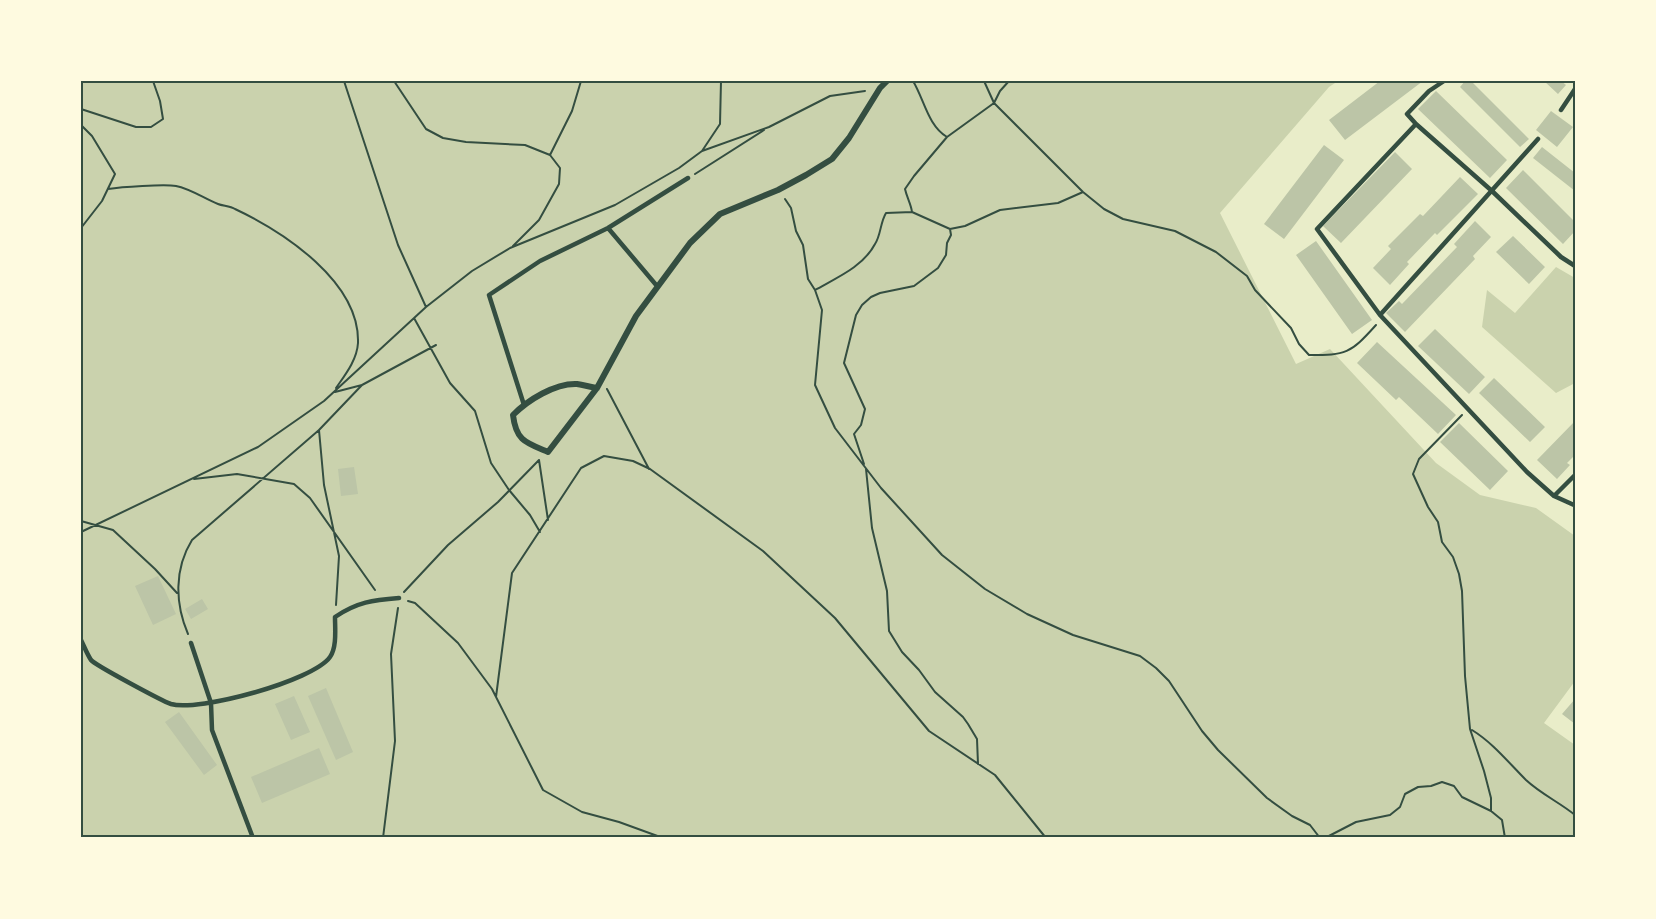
<svg xmlns="http://www.w3.org/2000/svg" width="1656" height="919" viewBox="0 0 1656 919" font-family="'Open Sans',sans-serif">
  <rect width="100%" height="100%" fill="#e9edc9"/>
  <path fill="#cad2ad" d="M 81,81 L 1338,81 L 1329,87 L 1220,213 L 1296,364 L 1330,349 L 1436,463 L 1480,495 L 1536,508 L 1575,536 L 1575,681 L 1544,723 L 1575,745 L 1575,838 L 81,838 Z
    M 1556,267 L 1575,278 L 1575,383 L 1556,393 L 1482,327 L 1487,290 L 1515,313 Z"/>
  <path fill="#bcc5a7" d="M 1380,81 L 1423,81 L 1345,140 L 1329,120 Z
    M 1465,81 L 1471,81 L 1529,139 L 1520,147 L 1460,87 Z
    M 1544,81 L 1561,81 L 1566,85 L 1558,94 Z
    M 1436,91 L 1507,160 L 1490,178 L 1418,109 Z
    M 1551,111 L 1573,127 L 1557,147 L 1536,130 Z
    M 1324,145 L 1344,160 L 1284,239 L 1264,224 Z
    M 1542,147 L 1575,173 L 1575,191 L 1533,158 Z
    M 1395,152 L 1412,169 L 1341,243 L 1323,226 Z
    M 1523,170 L 1575,222 L 1575,231 L 1563,244 L 1506,188 Z
    M 1460,177 L 1478,194 L 1437,235 L 1435,233 L 1407,262 L 1409,264 L 1390,285 L 1373,268 L 1391,249 L 1388,246 L 1420,214 L 1423,216 Z
    M 1475,221 L 1491,237 L 1473,256 L 1475,259 L 1405,332 L 1386,313 L 1399,301 L 1402,304 L 1457,247 L 1454,244 Z
    M 1513,236 L 1545,267 L 1529,284 L 1496,252 Z
    M 1316,241 L 1372,320 L 1352,334 L 1296,255 Z
    M 1435,329 L 1485,377 L 1469,394 L 1418,346 Z
    M 1377,342 L 1456,415 L 1438,434 L 1399,397 L 1396,400 L 1357,363 Z
    M 1494,378 L 1545,427 L 1530,442 L 1479,393 Z
    M 1575,421 L 1575,455 L 1567,463 L 1570,465 L 1557,479 L 1537,460 Z
    M 1459,423 L 1508,471 L 1490,490 L 1440,442 Z
    M 354,467 L 358,494 L 341,496 L 338,469 Z
    M 158,576 L 176,614 L 153,625 L 135,586 Z
    M 202,599 L 208,609 L 191,619 L 185,609 Z
    M 326,688 L 353,752 L 336,760 L 308,696 Z
    M 294,696 L 310,732 L 291,740 L 275,704 Z
    M 1575,699 L 1575,724 L 1562,714 Z
    M 179,712 L 217,765 L 204,775 L 165,722 Z
    M 319,748 L 330,774 L 262,803 L 251,777 Z"/>
  <g fill="none" stroke-linecap="round" stroke-linejoin="round">
    <path stroke="#344e41" stroke-width="2" d="M 344,81 L 398,245 L 426,307
      M 394,81 L 426,129 L 443,138 L 466,142 L 525,145 L 550,155 L 560,168 L 559,184 L 539,220 L 513,246
      M 913,81 C 924,99 928,126 947,137
      M 984,81 L 994,103 L 1083,192 L 1104,209 L 1123,219 L 1175,231 L 1216,252 L 1247,276 L 1255,290 L 1291,328 L 1299,344 L 1309,355 C 1346,355 1350,354 1376,325
      M 81,109 L 136,127 L 151,127 L 163,119 L 160,101 L 153,81
      M 81,125 L 92,136 L 115,174 L 102,201 L 81,228
      M 702,151 L 720,124 L 721,81
      M 550,155 L 572,111 L 581,81
      M 695,174 L 764,130
      M 108,189 C 121,187 164,184 176,186 C 191,189 203,198 218,204 C 223,206 230,206 235,209 C 284,232 360,282 358,343 C 357,360 345,375 336,388
      M 785,199 L 791,208 L 796,231 L 803,245 L 808,279 L 815,290 L 822,310 L 815,385 L 835,428 L 881,488 L 942,555 L 985,589 L 1027,614 L 1073,635 L 1140,656 L 1156,668 L 1169,681 L 1202,731 L 1218,750 L 1267,798 L 1292,816 L 1310,825 L 1320,838
      M 912,212 C 911,204 907,198 905,189 L 914,176 L 947,137 L 994,103 L 1000,91 L 1009,81
      M 815,290 C 836,278 863,267 875,244 C 881,235 880,223 886,213 L 912,212 L 950,229 L 965,226 L 1000,210 L 1058,203 L 1083,192
      M 414,318 L 450,383 L 475,411 L 491,463 L 509,490 L 530,515 L 540,532
      M 362,385 L 436,345
      M 607,389 L 649,469
      M 1462,415 L 1419,459 L 1413,474 L 1428,507 L 1438,522 L 1442,542 L 1453,557 L 1459,574 L 1462,591 L 1465,676 L 1470,729 L 1484,771 L 1491,798 L 1491,811 L 1502,820 L 1505,838
      M 319,430 L 324,485 L 339,556 L 336,605
      M 539,460 L 548,520
      M 864,464 L 854,434 L 861,425 L 865,409 L 844,363 L 856,315 L 862,305 L 871,297 L 880,293 L 914,286 L 938,268 L 946,255 L 947,243 L 951,235 L 950,229
      M 866,469 L 872,528 L 887,591 L 889,631 L 902,652 L 919,670 L 935,692 L 963,717 L 968,724 L 977,739 L 978,764
      M 194,479 L 237,474 L 294,484 L 310,498 L 375,590
      M 81,521 L 113,530 L 155,569 L 177,593
      M 81,532 L 258,447 L 324,401 L 426,307 L 472,271 L 510,248 L 615,205 L 679,168 L 702,151 L 769,127 L 830,96 L 865,91
      M 404,592 L 448,545 L 498,502 L 539,460
      M 408,601 L 415,603 L 458,643 L 492,689 L 543,790 L 582,812 L 619,822 L 663,838
      M 188,634 C 175,604 174,569 192,540 L 319,430 L 362,385 L 335,392
      M 496,697 L 512,573 L 581,468 L 604,456 L 633,461 L 650,469 L 763,551 L 835,618 L 929,731 L 995,775 L 1046,838
      M 1472,730 C 1493,743 1508,762 1526,780 C 1541,794 1559,802 1575,815
      M 383,838 L 395,741 L 391,654 L 398,608
      M 1325,838 L 1356,822 L 1390,815 L 1400,807 L 1405,794 L 1418,787 L 1431,786 L 1442,782 L 1454,786 L 1462,797 L 1491,811"/>
    <path stroke="#344e41" stroke-width="4.5" d="M 1561,110 L 1575,89
      M 1416,124 L 1407,114 L 1429,91 L 1444,81
      M 1538,139 L 1380,315 L 1317,229 L 1416,124 L 1492,191 L 1561,257 L 1575,266
      M 608,228 L 657,286
      M 1380,315 L 1527,472 L 1554,496 L 1574,505 L 1575,504
      M 524,405 L 489,295 L 540,261 L 608,228 L 688,178
      M 1554,496 L 1575,475
      M 81,640 C 84,646 87,654 91,660 C 95,665 162,701 171,704 C 198,712 313,681 330,657 C 337,647 335,629 335,617 C 357,602 373,600 399,598
      M 191,643 L 211,703 L 212,730 L 253,838"/>
    <path stroke="#344e41" stroke-width="6" d="M 597,388 C 590,387 584,385 577,384 C 555,383 528,400 513,415 C 516,441 526,443 548,452 L 597,388 L 636,316 L 690,243 L 720,214 L 778,190 L 806,175 L 832,159 L 849,138 L 880,88 L 887,81"/>
  </g>
  <rect width="1656" height="919" fill="none" stroke="#fefae0" stroke-width="165"/>
  <rect x="82" y="82" width="1492" height="754" fill="none" stroke="#344e41" stroke-width="2"/>
</svg>
